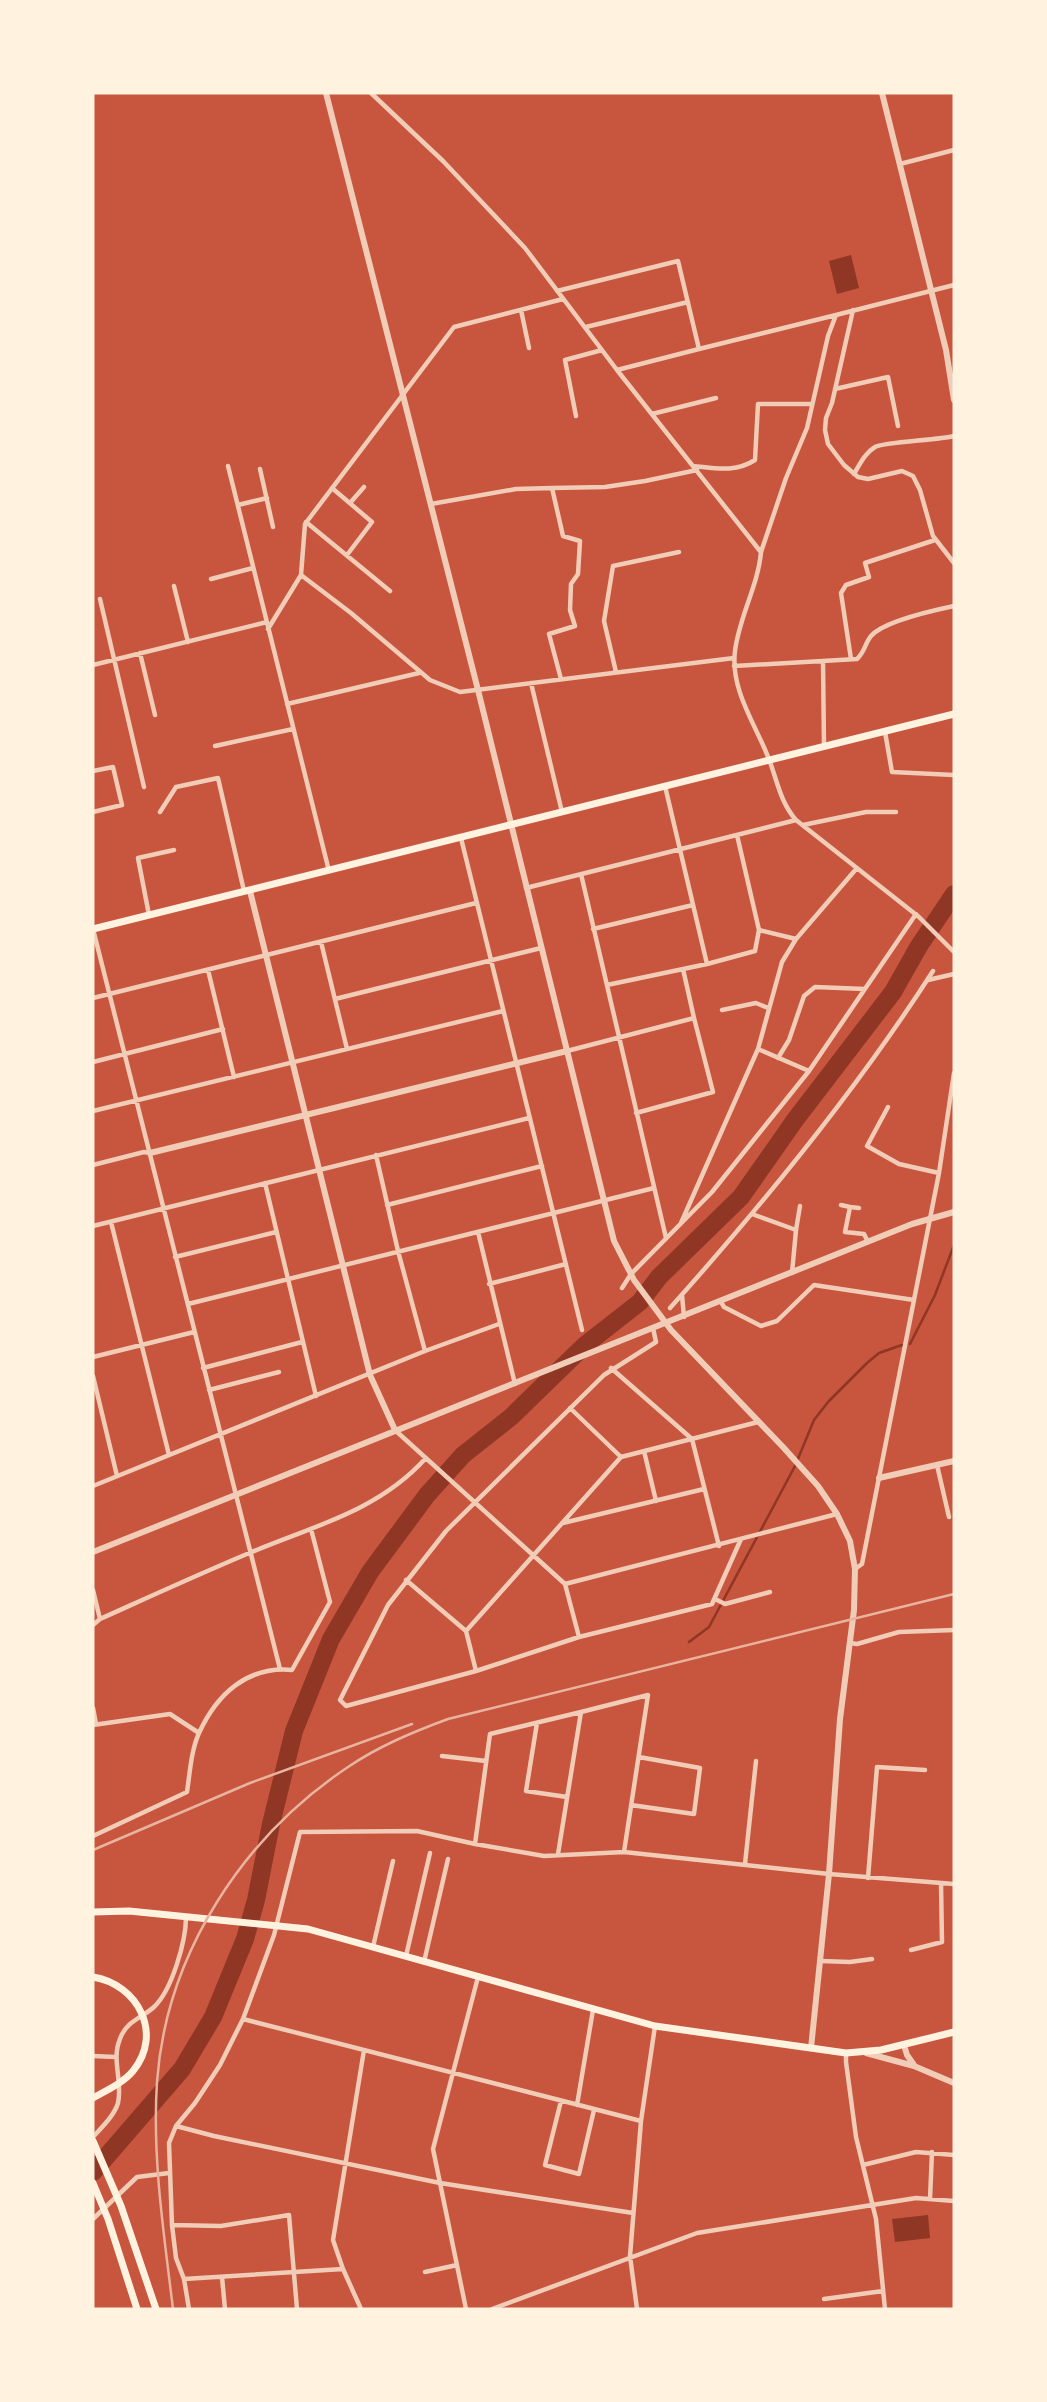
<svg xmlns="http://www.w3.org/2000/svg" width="1047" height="2402" viewBox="0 0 1047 2402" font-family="'PT Sans Narrow',sans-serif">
  <rect width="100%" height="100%" fill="#c8553d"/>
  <path fill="#8f3625" d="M 851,255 L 859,288 L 837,294 L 829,261 Z
    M 928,2215 L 930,2238 L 895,2242 L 892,2219 Z"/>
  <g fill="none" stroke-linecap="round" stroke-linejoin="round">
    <path stroke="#8f3625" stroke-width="2.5" d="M 910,1344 L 935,1295 L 954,1245
      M 689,1642 L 709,1627 L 795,1466 L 814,1420 L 828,1402 L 867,1363 L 879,1353 L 902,1345"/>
    <path stroke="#8f3625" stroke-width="18" d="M 93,2172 L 182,2069 L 213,2017 L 245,1939 L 256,1900 L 271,1824 L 294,1731 L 331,1639 L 370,1572 L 427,1495 L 463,1455 L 511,1417 L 585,1345 L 640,1302 L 659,1277 L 741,1197 L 795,1120 L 893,992 L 919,946 L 954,894"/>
    <path stroke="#f1ccb7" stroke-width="4.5" d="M 371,93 L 443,161 L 525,248 L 617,370 L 760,551
      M 900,164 L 954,150
      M 954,285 L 836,315 L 828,336 L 807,428 L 786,478 L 761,552 C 758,586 739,617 735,651 C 730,691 757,726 770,762 C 778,784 781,803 796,820 L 919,917 L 954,952
      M 557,291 L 678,261 L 699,349 L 617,370
      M 521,310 L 529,348
      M 853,310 L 832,403 L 826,418 L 825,430 L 828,444 L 844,465 L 858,477 L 868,479 L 902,471 L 913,476 L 920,490 L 933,536 L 954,563
      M 586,327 L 688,302
      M 699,349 L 836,315
      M 835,389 L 888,377 L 898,426
      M 652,414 L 716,398
      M 576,416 L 565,360 L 602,350
      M 228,466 L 329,871
      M 693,466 C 715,468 735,473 755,460 L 758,404 L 812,404
      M 260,469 L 273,527
      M 854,474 C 860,464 865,453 875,447 C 883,442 939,440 954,436
      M 332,488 L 372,522 L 347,555
      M 552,488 L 605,487 L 645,481 L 697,470
      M 350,503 L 364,487
      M 431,504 L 516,489 L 552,488 L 563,536 L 580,541 L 578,574 L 571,584 L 570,610 L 575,626 L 549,634 L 561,679
      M 238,505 L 267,498
      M 306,522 L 390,591
      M 301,575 L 305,524 L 454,327 L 563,299
      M 211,579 L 253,568
      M 174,586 L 188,642
      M 100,599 L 144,787
      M 268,629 L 301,575 L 351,613 L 430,680 L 460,692 L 734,658
      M 140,653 L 155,715
      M 851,659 L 841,593 L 846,585 L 869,577 L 865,563 L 935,540
      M 823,661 L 824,747
      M 93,665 L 267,622
      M 734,666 L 857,659 C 865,652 865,643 871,636 C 884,621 935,610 954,606
      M 616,672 L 604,621 L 613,566 L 679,552
      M 531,683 L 562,812
      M 287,704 L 419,673
      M 885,732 L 892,772 L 954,775
      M 215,746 L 293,729
      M 93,771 L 113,767 L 122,805 L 93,812
      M 665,786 L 707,964
      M 160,812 L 176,787 L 218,778 L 244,891
      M 803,825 L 866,812 L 896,812
      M 737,835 L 759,930
      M 461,838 L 582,1330
      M 581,874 L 666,1238
      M 526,888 L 796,820
      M 149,915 L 138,858 L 174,850
      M 93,929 L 280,1669
      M 593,929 L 693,905
      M 321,942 L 347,1049
      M 208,970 L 234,1077
      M 928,980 L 954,974
      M 607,985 L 707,964 L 755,951 L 759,930 L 796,939 L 857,868
      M 93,998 L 476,903
      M 335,999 L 541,948
      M 722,1010 L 756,1003 L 768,1008
      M 758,1049 L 809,1071
      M 567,1051 L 694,1018 L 683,969
      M 778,1058 L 789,1040 L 804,996 L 815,987 L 865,989
      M 93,1062 L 223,1029
      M 888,1107 L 867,1146 L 899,1164 L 939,1173
      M 93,1111 L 503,1011
      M 636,1113 L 713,1092 L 694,1018
      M 376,1155 L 398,1251 L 425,1351
      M 93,1165 L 144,1152 L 150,1153
      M 265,1183 L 316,1396
      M 387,1205 L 542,1166
      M 841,1205 L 850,1207 L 845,1232 L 864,1234 L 868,1242
      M 850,1207 L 859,1208
      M 752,1214 L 796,1230 L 792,1273
      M 111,1222 L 169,1455
      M 681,1223 L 758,1049 L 782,962 L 796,939
      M 93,1226 L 529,1118
      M 796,1230 L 800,1206
      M 478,1232 L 515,1384
      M 175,1257 L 276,1232
      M 489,1284 L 566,1264
      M 622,1288 L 631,1274 L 712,1192 L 809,1071 L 916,914
      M 682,1295 L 684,1317
      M 721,1302 L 724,1307 L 761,1326 L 777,1321 L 814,1285 L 914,1300
      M 188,1304 L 654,1188
      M 670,1308 C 765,1202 856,1091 933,971
      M 653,1328 L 656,1342 L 604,1375 L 446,1531 L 388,1605 L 340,1700 L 346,1706 L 476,1671 L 579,1637 L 712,1604 L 741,1539
      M 93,1357 L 194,1332
      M 203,1368 L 302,1342
      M 611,1368 L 692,1439 L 719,1546
      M 93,1376 L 117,1476
      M 209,1390 L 279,1372
      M 570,1408 L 621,1457
      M 396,1431 L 565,1584 L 837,1514
      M 644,1451 L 656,1501
      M 937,1465 L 949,1517
      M 93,1486 L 425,1351 L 499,1324
      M 563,1523 L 704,1489
      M 855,1569 L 862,1564 L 939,1173 L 954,1073
      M 406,1580 L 466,1631 L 476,1671
      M 565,1584 L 579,1637
      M 93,1590 L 100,1619
      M 715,1599 L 725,1604 L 770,1592
      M 93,1625 L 100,1619 C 149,1597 197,1575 247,1554 C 310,1527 377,1512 425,1459
      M 466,1631 L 621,1457 L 758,1422
      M 850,1643 L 857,1644 L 899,1632 L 954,1630
      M 93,1708 L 96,1724
      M 537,1723 L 526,1791 L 567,1797
      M 93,1725 L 170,1714 L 199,1733
      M 442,1756 L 486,1761
      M 631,1805 L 694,1814 L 700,1768 L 639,1757
      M 93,1836 L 187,1792 C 190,1772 191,1751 199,1733 C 217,1694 247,1666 292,1670 L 330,1602 L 311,1529
      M 475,1844 L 490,1734 L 581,1712
      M 558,1854 L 581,1712 L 648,1695 L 624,1852
      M 745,1864 L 756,1761
      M 868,1878 L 877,1767 L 925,1770
      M 373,1947 L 393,1861
      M 911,1950 L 942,1942 L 941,1883
      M 406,1956 L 430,1853
      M 821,1961 L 850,1962 L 872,1959
      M 424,1962 L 448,1859
      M 243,2019 L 641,2121
      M 846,2053 L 846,2062 L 856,2137 L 876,2219 L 885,2309
      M 93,2056 L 116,2057
      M 561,2101 L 545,2165 L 579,2174 L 594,2110
      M 577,2105 L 593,2010
      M 176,2126 L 214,2136 L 440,2183 L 633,2213
      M 93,2137 C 102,2127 114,2116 118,2103 C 123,2081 111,2060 120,2039 C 126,2021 142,2018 154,2007 C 172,1990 186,1941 186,1917
      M 863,2165 L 916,2152 L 954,2155
      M 930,2199 L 932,2152
      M 93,2219 L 137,2177 L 169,2173
      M 172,2225 L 221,2226 L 289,2215 L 297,2309
      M 343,2269 L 333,2240 L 364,2050
      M 425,2272 L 457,2265
      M 222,2277 L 225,2309
      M 184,2279 L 343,2269 L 361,2309
      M 824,2299 L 883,2291
      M 189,2309 L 184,2279 L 176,2258 L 172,2225 L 169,2143 L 176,2126 L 195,2103 L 220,2065 L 243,2019 L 274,1935 L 300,1832 L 417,1831 L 475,1844 L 544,1856 L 624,1852 L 829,1874 L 954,1884
      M 466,2309 L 433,2149 L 478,1977
      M 492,2309 L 697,2233 L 916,2198 L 954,2201
      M 637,2309 L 630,2256 L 641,2121 L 655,2026"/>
    <path stroke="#f1ccb7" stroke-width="6" d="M 326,93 L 478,690 L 614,1241 L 634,1280 L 671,1330 L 783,1447 L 818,1486 L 837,1514 L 850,1541 L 855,1569 L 854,1610 L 840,1719 L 829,1874 L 811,2048
      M 882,93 L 946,350 L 954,400
      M 250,891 L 370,1375 L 395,1430
      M 150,1153 L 567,1051
      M 879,1478 L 954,1461
      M 93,1552 L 912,1224 L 954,1212
      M 904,2045 L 907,2055 L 914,2065
      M 866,2053 L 914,2066 L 954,2083"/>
    <path stroke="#fff3e0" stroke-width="7" d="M 93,929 L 954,714
      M 93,1912 L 129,1911 L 308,1929 L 655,2026 L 846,2053 L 881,2050 L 954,2032
      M 93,1977 C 137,1984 164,2033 133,2071 C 123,2083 107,2090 93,2098
      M 93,2141 L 121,2206 L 156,2309
      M 93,2183 L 108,2219 L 137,2309"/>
    <path stroke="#e9b49f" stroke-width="2.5" d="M 93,1850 L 250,1783 L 412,1724
      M 173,2309 C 164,2234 152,2158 157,2082 C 166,1954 243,1837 348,1767 C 379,1746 413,1732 448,1719 L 954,1594"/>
  </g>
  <rect width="1047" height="2402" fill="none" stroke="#fff3e0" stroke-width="189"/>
</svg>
